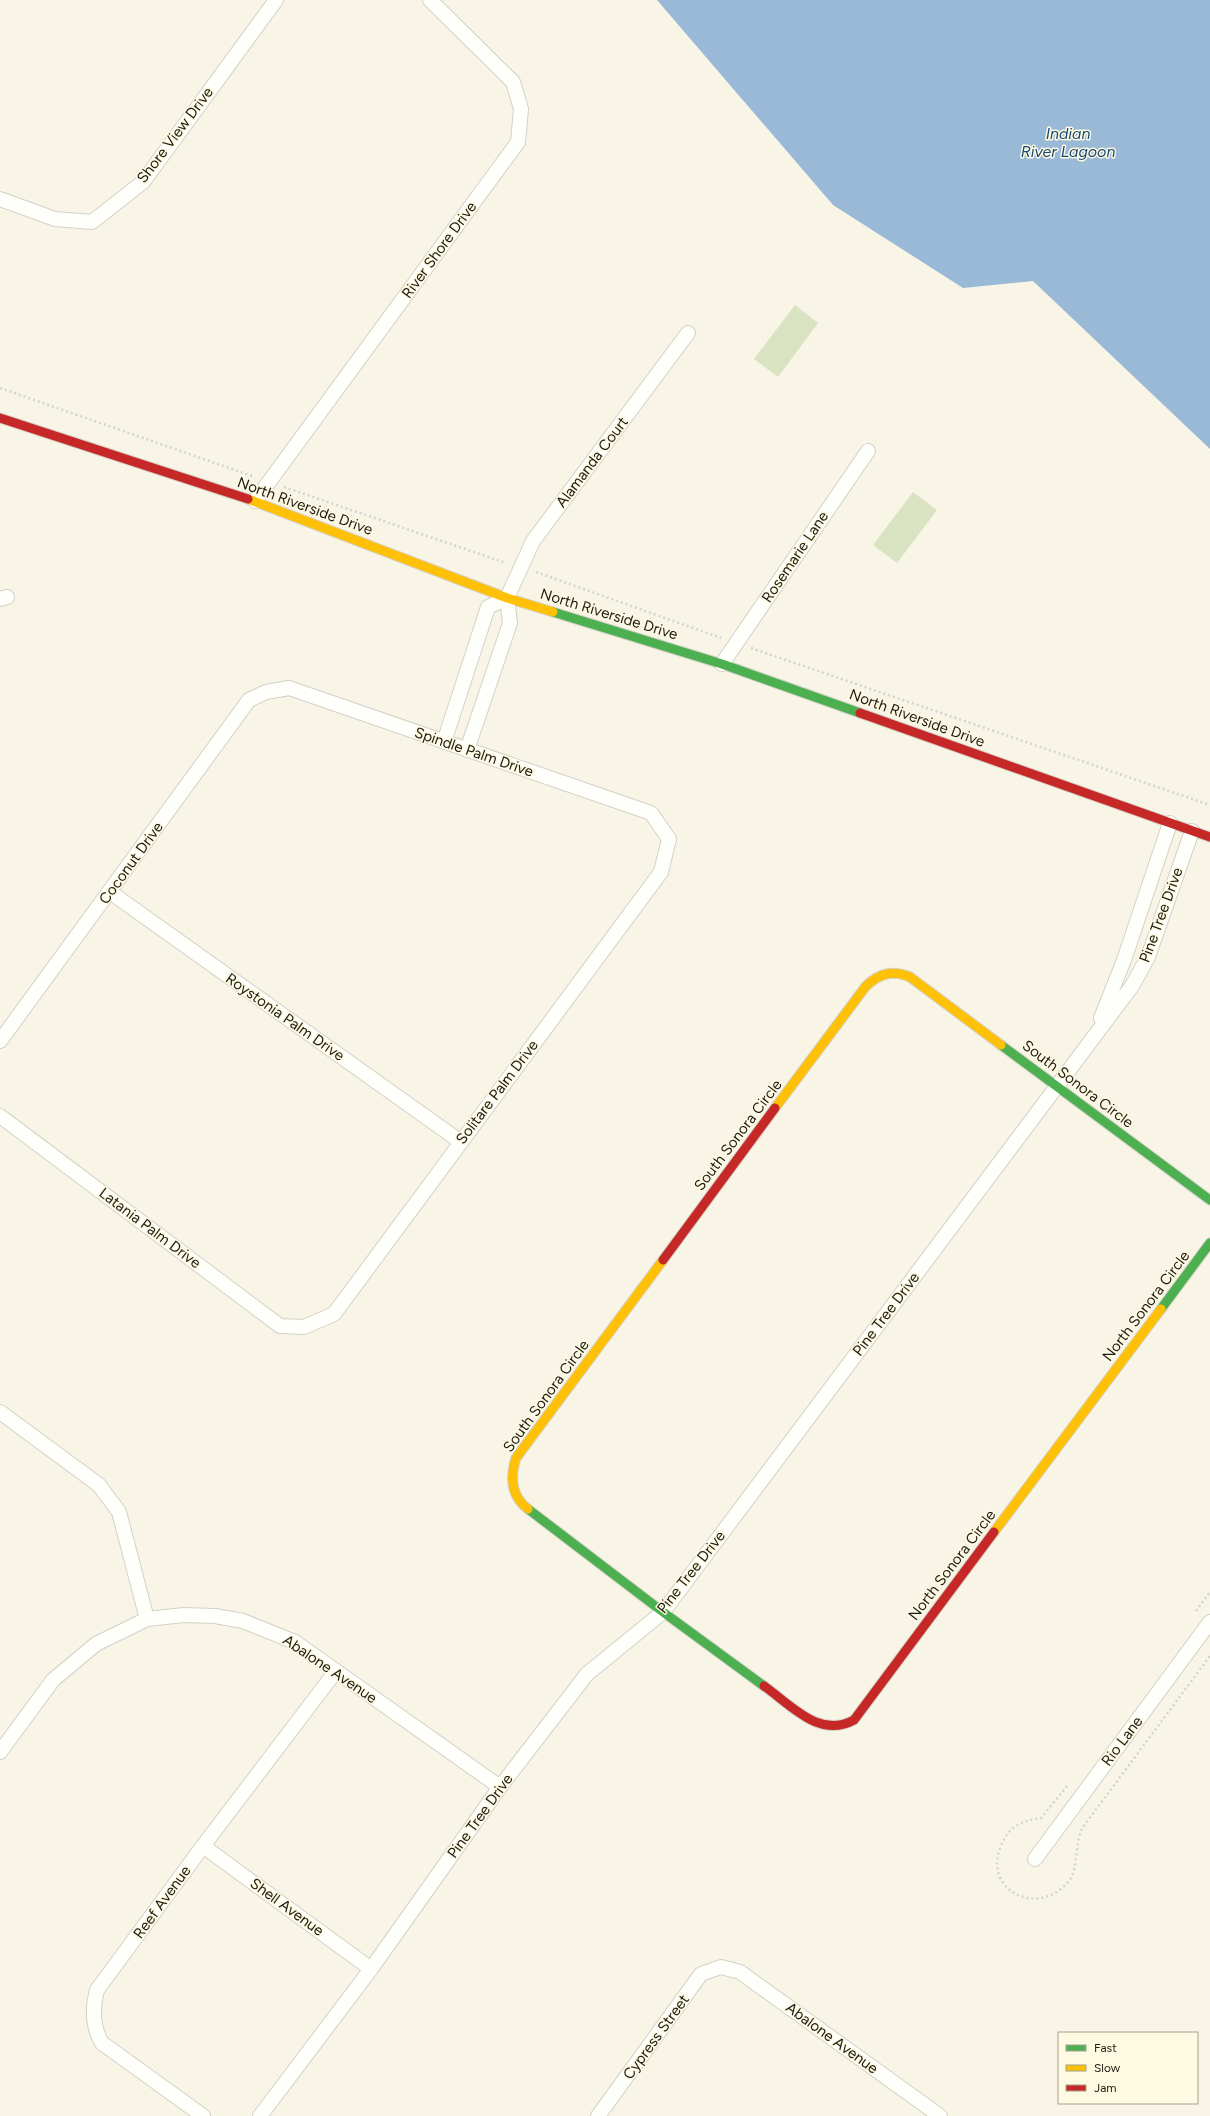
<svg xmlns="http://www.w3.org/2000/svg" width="1210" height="2116" viewBox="0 0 1210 2116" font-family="Figtree,sans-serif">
  <rect width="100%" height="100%" fill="#f8f5e7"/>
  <path fill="#d9e2c1" d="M 795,305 L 818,323 L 778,377 L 754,359 Z
    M 913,492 L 937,510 L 897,563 L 873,545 Z"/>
  <path fill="#99b9d6" d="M 657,0 L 1210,0 L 1210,449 L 1033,281 L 963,288 L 833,205 Z"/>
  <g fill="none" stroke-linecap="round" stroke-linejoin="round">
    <defs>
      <path id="street" d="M 0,199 L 55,219 L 92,222 L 143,182 L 276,0
        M 255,501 L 518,142 L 521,109 L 513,82 L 430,0
        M 0,599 L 7,597
        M 722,664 L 868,451
        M 444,742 L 488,607 L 507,598
        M 467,750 L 510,623 L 507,598 L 533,541 L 688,333
        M 110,892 L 461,1142
        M 1101,1018 L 1124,960 L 1170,823
        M 0,1041 L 249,700 L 266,692 L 289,688 L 651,813 L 669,839 L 661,872 L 334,1314 L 304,1327 L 280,1326 L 0,1116
        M 0,1412 L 99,1485 L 119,1512 L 147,1619
        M 0,1752 L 53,1680 L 96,1644 L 147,1619 L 184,1615 L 215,1616 L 243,1621 L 295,1642 L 500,1787
        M 203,1846 L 371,1969
        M 1035,1859 L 1210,1622
        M 203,2116 L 102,2043 C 92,2026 92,2009 97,1990 L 203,1846 L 336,1671
        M 260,2116 L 371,1969 L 500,1787 L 587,1674 L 663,1612 L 1132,986 L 1148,957 L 1192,831
        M 598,2116 L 701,1974 L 721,1967 L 740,1972 L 940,2116"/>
      <path id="fast" d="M 553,612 L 722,664 L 860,713
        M 1001,1045 L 1210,1200
        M 1161,1309 L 1210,1243
        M 528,1509 L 663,1612 L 764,1686"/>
      <path id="slow" d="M 248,499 L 507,598 L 553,612
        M 775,1108 L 866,986 C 880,973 892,970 910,977 L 1001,1045
        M 528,1509 C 511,1496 510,1477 516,1458 L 663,1260
        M 994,1532 L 1161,1309"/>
      <path id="jam" d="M 0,418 L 248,499
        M 860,713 L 1210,837
        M 663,1260 L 775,1108
        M 764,1686 C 791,1705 819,1739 854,1720 L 994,1532"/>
    </defs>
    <use href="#street" stroke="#d4d1c6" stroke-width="16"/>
    <use href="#fast" stroke="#d4d1c6" stroke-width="11"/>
    <use href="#slow" stroke="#d4d1c6" stroke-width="11"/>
    <use href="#jam" stroke="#d4d1c6" stroke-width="11"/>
    <path stroke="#d3d3cf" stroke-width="2.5" stroke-dasharray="2 3" stroke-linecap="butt" d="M 0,388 L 255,477
      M 284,487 L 506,563
      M 536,572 L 721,638
      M 751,648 L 1210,805
      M 1196,1611 L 1210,1592
      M 1067,1786 L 1041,1818 C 1020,1821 1008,1827 1000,1848 C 984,1892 1039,1917 1068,1882 C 1079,1870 1074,1843 1083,1827 L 1210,1656"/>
    <use href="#street" stroke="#fefefb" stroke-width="14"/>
    <use href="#fast" stroke="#4caf50" stroke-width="9"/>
    <use href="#slow" stroke="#ffc107" stroke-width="9"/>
    <use href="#jam" stroke="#c62828" stroke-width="9"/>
  </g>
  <g text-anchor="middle" stroke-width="3" stroke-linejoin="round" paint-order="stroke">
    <g font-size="15" fill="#1d1b13" stroke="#fef9e1">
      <text transform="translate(175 135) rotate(-53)" y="5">Shore View Drive</text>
      <text transform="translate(439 250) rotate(-54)" y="5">River Shore Drive</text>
      <text transform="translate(592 462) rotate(-53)" y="5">Alamanda Court</text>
      <text transform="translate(305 506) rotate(20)" y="5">North Riverside Drive</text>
      <text transform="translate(795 557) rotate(-56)" y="5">Rosemarie Lane</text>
      <text transform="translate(609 614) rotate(17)" y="5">North Riverside Drive</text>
      <text transform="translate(917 718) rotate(20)" y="5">North Riverside Drive</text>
      <text transform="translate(474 752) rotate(19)" y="5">Spindle Palm Drive</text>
      <text transform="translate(131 863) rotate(-54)" y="5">Coconut Drive</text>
      <text transform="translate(1161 915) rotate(-70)" y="5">Pine Tree Drive</text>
      <text transform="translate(285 1017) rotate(35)" y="5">Roystonia Palm Drive</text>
      <text transform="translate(1078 1084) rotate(37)" y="5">South Sonora Circle</text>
      <text transform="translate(497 1092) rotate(-53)" y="5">Solitare Palm Drive</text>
      <text transform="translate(738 1135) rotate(-53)" y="5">South Sonora Circle</text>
      <text transform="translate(150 1228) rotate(37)" y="5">Latania Palm Drive</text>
      <text transform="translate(1146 1306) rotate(-53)" y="5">North Sonora Circle</text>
      <text transform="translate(886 1314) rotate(-53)" y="5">Pine Tree Drive</text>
      <text transform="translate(546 1396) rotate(-54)" y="5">South Sonora Circle</text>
      <text transform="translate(952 1565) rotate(-53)" y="5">North Sonora Circle</text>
      <text transform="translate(691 1572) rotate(-52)" y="5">Pine Tree Drive</text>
      <text transform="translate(330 1669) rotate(34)" y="5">Abalone Avenue</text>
      <text transform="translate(1122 1741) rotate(-53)" y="5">Rio Lane</text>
      <text transform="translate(480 1816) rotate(-54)" y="5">Pine Tree Drive</text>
      <text transform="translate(162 1902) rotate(-54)" y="5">Reef Avenue</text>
      <text transform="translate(287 1907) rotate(36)" y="5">Shell Avenue</text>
      <text transform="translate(656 2037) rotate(-54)" y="5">Cypress Street</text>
      <text transform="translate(832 2038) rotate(36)" y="5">Abalone Avenue</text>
    </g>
    <g font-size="16" font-style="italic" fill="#164876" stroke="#fef9e1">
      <text x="1068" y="139">Indian<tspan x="1068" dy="18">River Lagoon</tspan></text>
    </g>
  </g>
  <rect x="1058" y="2032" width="140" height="72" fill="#fef9e1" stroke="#a4a08f"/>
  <rect x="1066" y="2045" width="20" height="6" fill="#4caf50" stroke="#a4a08f"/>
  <text x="1094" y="2052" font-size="12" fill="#1d1b13">Fast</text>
  <rect x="1066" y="2065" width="20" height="6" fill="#ffc107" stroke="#a4a08f"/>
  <text x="1094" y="2072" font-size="12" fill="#1d1b13">Slow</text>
  <rect x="1066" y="2085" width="20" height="6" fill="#c62828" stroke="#a4a08f"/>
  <text x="1094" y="2092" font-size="12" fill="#1d1b13">Jam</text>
</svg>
